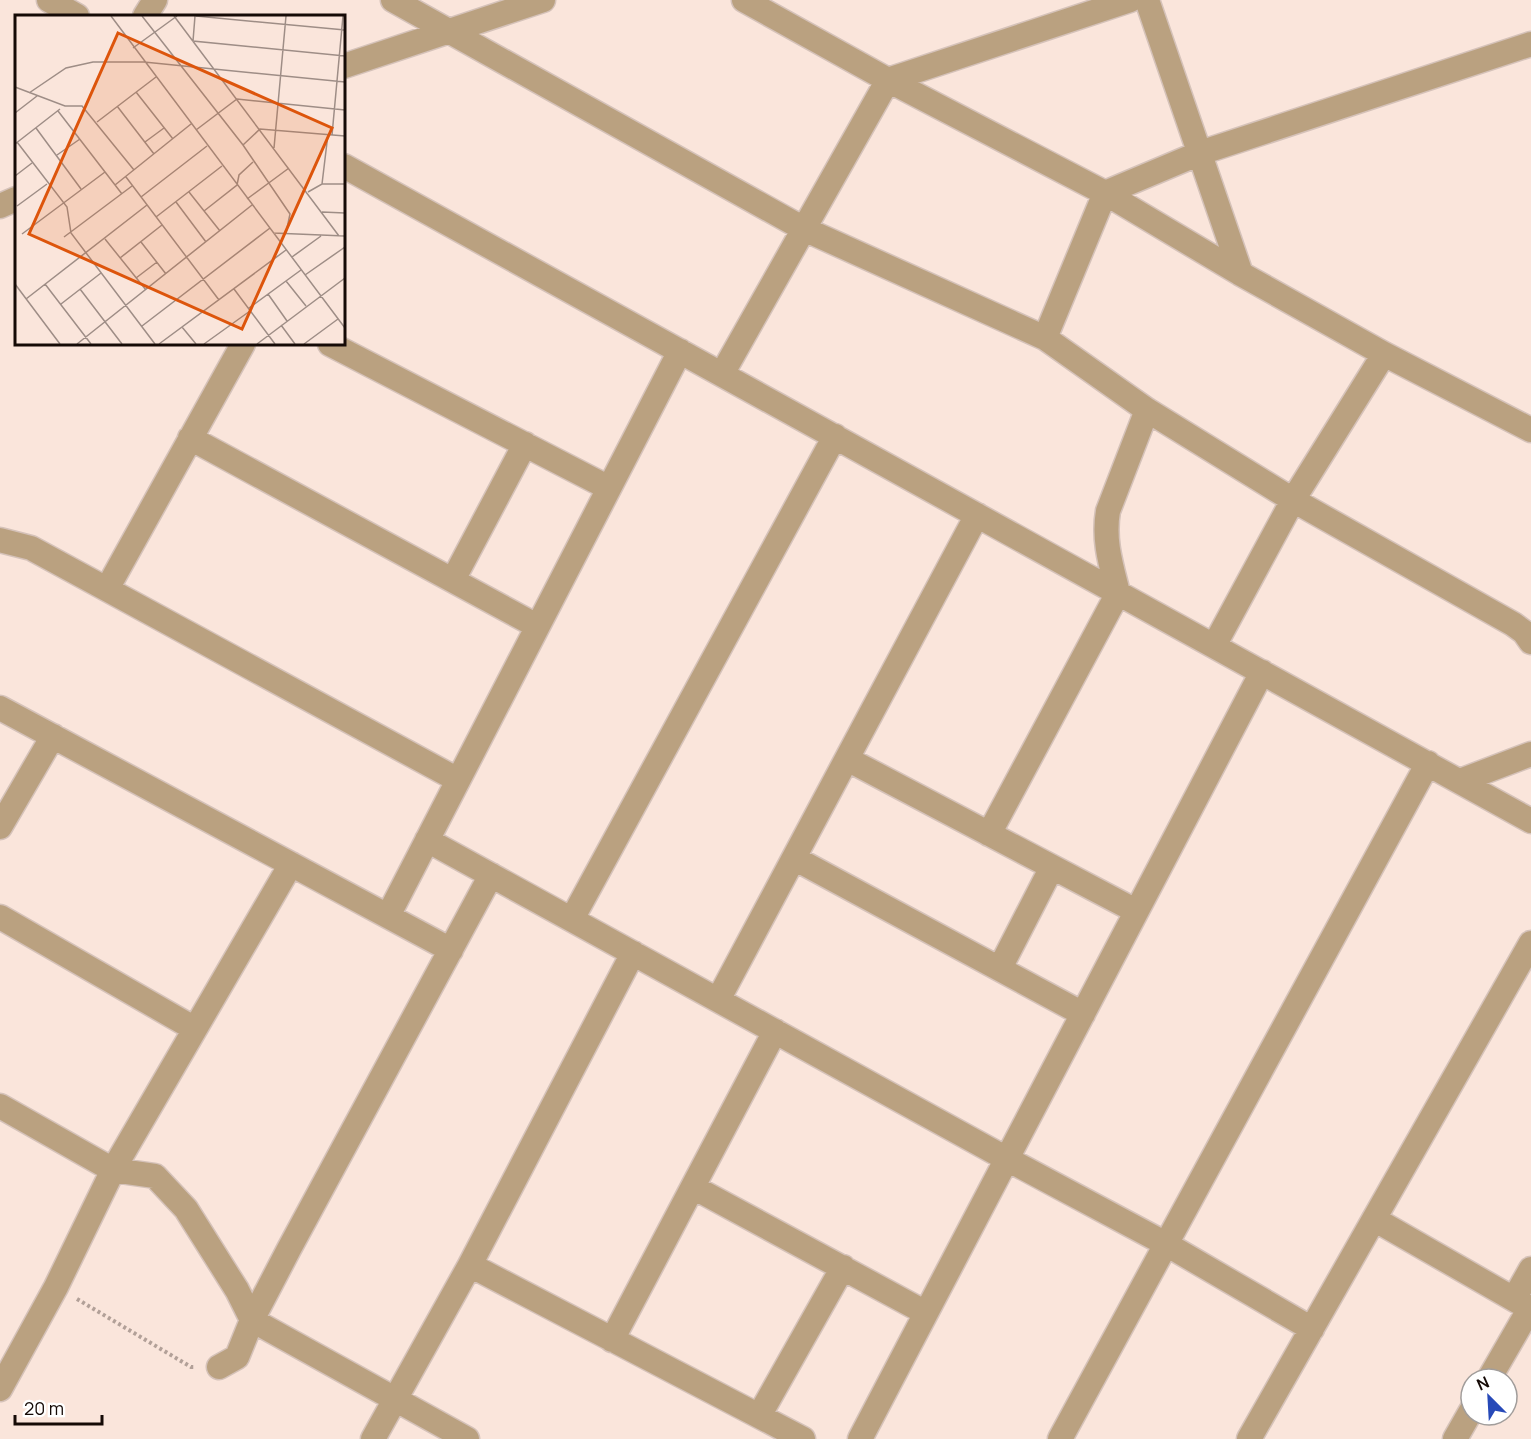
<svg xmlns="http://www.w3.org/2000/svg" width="1531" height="1439" viewBox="0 0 1531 1439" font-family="Manrope,sans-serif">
  <rect width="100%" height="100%" fill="#fae5db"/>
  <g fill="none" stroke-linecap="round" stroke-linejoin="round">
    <defs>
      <path id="street" d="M 49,0 L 77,16
        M 393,0 L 804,229 L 1045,338 L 1147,410 L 1293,500 L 1513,624 L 1524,632 L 1531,642
        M 744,0 L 888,80 L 1105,193 L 1241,274 L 1384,354 L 1531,430
        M 1147,0 L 1241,274
        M 145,16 L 155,0
        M 344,66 L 543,0
        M 344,166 L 1531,821
        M 0,206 L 16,199
        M 1045,338 L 1105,193 L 1200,153 L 1531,44
        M 330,344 L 609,488
        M 722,374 L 888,80 L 1130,0
        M 190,438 L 537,626
        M 0,540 L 31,548 L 458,780
        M 453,580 L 525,444
        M 107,589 L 243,344
        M 1214,646 L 1293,500 L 1384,354
        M 0,708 L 451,950
        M 847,759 L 1136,911
        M 1460,781 L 1531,754
        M 0,827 L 53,736
        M 989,834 L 1118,593 C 1111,565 1103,540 1108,511 L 1147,410
        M 427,840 L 1007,1159 L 1166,1244 L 1312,1329
        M 794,858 L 1083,1014
        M 388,916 L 680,351
        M 0,917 L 195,1029
        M 572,919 L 835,436
        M 1000,968 L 1052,867
        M 718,1000 L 977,515
        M 0,1106 L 113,1170 L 155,1176 L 186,1209 L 237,1290 L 252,1320 L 467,1439
        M 693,1187 L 926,1313
        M 1374,1219 L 1531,1309
        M 470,1265 L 803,1439
        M 1514,1299 L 1531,1269
        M 612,1340 L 775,1031
        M 219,1367 L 237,1357 L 252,1320 L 289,1249 L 491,875
        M 1489,1379 L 1530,1308
        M 0,1389 L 56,1287 L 113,1170 L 291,864
        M 759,1416 L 843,1267
        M 373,1439 L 470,1265 L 633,953
        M 860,1439 L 1262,672
        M 1060,1439 L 1428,763
        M 1249,1439 L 1531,943
        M 1455,1439 L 1471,1411"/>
    </defs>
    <use href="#street" stroke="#d5c2b9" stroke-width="27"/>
    <path stroke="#b2a098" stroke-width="4" stroke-dasharray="3 3" stroke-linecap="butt" d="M 77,1299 L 191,1367 L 195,1367"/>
    <use href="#street" stroke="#baa180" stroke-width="24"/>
  </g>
  <g transform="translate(15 15)">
    <rect width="330" height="330" fill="#fae5db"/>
    <path fill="none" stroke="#9e8d86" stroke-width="1.5" d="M 96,1 L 330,313M 127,1 L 228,130 L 275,199 L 271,218M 159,1 L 324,221M 180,1 L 178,26 L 330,41M 181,1 L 330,15M 118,33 L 162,1M 0,72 L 50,91 L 67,91 L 119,155M 121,77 L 158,124M 14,78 L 51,53 L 78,47 L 129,47 L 330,67M 102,91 L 139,139M 43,96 L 107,179M 0,98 L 22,81M 82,107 L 141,62M 21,113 L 66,174M 181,115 L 222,84 L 330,95M 317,120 L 328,1M 2,127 L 52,192 L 56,218 L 140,329M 130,127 L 149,113M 0,129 L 45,94M 228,130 L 245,114 L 330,121M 259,133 L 271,1M 42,140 L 65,124M 0,161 L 17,148M 111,162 L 204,285M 307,169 L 313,119M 100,170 L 176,109M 174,177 L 205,216M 293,177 L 307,169 L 330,169M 126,182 L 192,131M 232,184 L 274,153M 161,187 L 191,227M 2,191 L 32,169M 189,196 L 222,170 L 224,160 L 238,147M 307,197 L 330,198M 141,202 L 207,151M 258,218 L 330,221M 7,219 L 90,157M 49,222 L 117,171M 90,224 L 131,275M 126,227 L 151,259M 277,242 L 306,221M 105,243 L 147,210M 290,260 L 330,232M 121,263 L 142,247M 271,266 L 291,291M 0,269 L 45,329M 30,269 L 76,329M 65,274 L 107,329M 219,274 L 260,329M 253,279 L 272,306M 11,284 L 132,190M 46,289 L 86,258M 234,293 L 286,255M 266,310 L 280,329M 127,311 L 255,213M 167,312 L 181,329M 62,329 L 237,190M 144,329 L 271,235M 189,329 L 235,296M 242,329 L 330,263M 289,329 L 323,304"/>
    <path fill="#dd550c" fill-opacity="0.15" stroke="#dd550c" stroke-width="3" d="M 103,18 L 317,113 L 227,314 L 14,219 Z"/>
    <rect width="330" height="330" fill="none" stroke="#150a06" stroke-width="3"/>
  </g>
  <g transform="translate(1489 1397) rotate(336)"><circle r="28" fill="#ffffff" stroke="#a19d9b" stroke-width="1.5"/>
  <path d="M0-4.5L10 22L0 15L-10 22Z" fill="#2749b8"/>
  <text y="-9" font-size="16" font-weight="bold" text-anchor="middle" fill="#150a06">N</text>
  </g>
  <path d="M15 1415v9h87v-9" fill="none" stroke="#150a06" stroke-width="3"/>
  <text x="24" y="1415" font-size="18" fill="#150a06" stroke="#ffffff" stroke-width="4.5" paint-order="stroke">20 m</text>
</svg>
